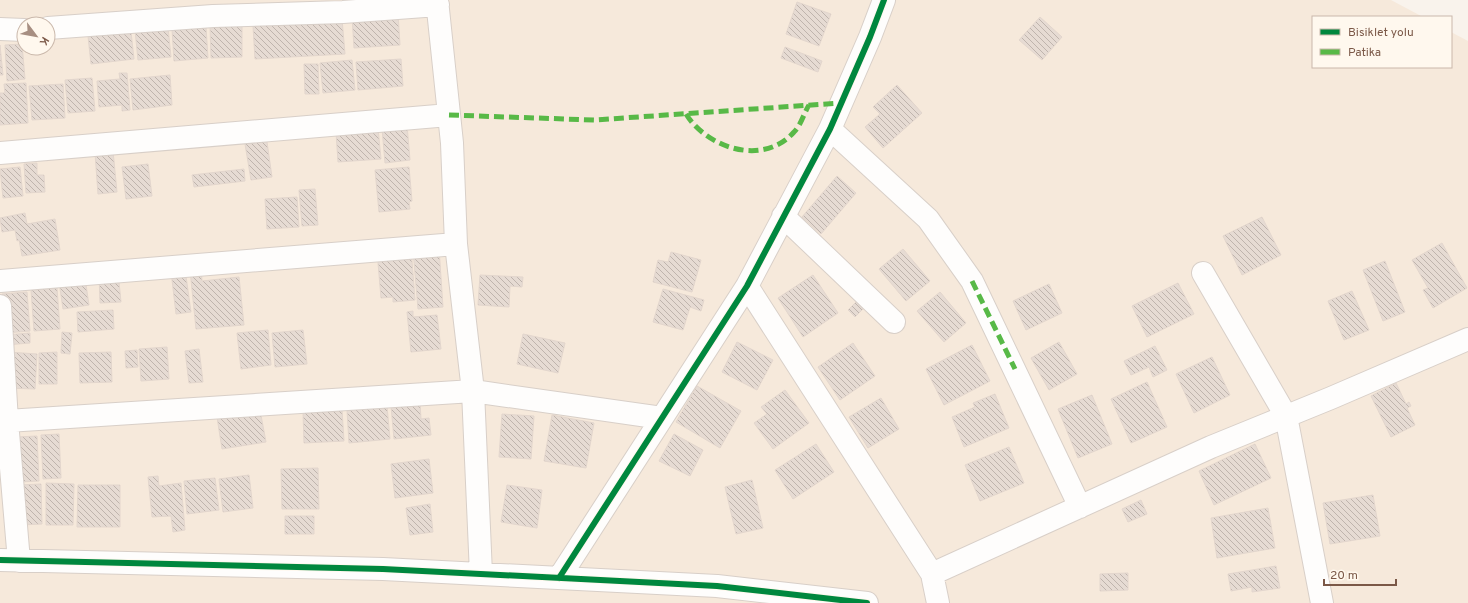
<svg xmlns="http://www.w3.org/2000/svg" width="1468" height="603" viewBox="0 0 1468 603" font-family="Overpass,sans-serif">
  <defs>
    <pattern id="building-back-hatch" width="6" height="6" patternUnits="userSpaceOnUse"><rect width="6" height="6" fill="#e6dbd3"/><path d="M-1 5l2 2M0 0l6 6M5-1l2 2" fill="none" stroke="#bfb4ad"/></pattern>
  </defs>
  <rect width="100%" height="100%" fill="#f9f3ec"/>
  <path fill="#f6e9db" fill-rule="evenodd" d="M 0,0 L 1391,0 L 1423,17 L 1313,17 L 1313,67 L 1451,67 L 1451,32 L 1468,41 L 1468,603 L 0,603 ZM 24,24 L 48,24 L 48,48 L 24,48 Z"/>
  <path fill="url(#building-back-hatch)" stroke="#e3d6cd" d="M 797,2 L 831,14 L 819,46 L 786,34 Z
    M 398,13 L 400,45 L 354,48 L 352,16 Z
    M 1040,17 L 1062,37 L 1042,60 L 1019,40 Z
    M 342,19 L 345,54 L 255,59 L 253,26 Z
    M 242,25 L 242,57 L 211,58 L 210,26 Z
    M 168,27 L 171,57 L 138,60 L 135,30 Z
    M 206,27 L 208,58 L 174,61 L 172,29 Z
    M 131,32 L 134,59 L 91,64 L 88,36 Z
    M 22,44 L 25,79 L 7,81 L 5,45 Z
    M 0,45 L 3,75 L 0,75 Z
    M 785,47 L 822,61 L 818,72 L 781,58 Z
    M 401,59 L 403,86 L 358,90 L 356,62 Z
    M 352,60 L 355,90 L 323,93 L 320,63 Z
    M 304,64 L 318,64 L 319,94 L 305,94 Z
    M 119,73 L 127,73 L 130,110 L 122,111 L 122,105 L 99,107 L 97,81 L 120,79 Z
    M 170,75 L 172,105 L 133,110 L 130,79 Z
    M 92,78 L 95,111 L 68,113 L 65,80 Z
    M 26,83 L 28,123 L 0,125 L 0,93 L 5,93 L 4,84 Z
    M 63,84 L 65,118 L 32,120 L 29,86 Z
    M 897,85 L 922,113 L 883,148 L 865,127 L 880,114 L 873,107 Z
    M 407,125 L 410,160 L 385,163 L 382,128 Z
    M 378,128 L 381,159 L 338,162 L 336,132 Z
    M 266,135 L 272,177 L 251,180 L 244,138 Z
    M 113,151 L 117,192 L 98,194 L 95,153 Z
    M 37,163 L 37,175 L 44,175 L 45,192 L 26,193 L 24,164 Z
    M 148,164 L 152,196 L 126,199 L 122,167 Z
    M 20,167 L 23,196 L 3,198 L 0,169 Z
    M 409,167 L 412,201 L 409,202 L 410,209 L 379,212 L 375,170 Z
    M 244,169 L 245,181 L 194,187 L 192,175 Z
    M 837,176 L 856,193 L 821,234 L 802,217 Z
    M 315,189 L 318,225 L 302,226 L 299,190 Z
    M 297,197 L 299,227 L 267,229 L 265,199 Z
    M 25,213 L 27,224 L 55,219 L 60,250 L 22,256 L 19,240 L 17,241 L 15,230 L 2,232 L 0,218 Z
    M 1262,217 L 1281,255 L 1242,275 L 1223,236 Z
    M 1442,243 L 1467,288 L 1433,308 L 1423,290 L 1428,288 L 1412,260 Z
    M 411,248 L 415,300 L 393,302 L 393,297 L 381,298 L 377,251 Z
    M 439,248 L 443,307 L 418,309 L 413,250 Z
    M 903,249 L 930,281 L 906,301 L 879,269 Z
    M 671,252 L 701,260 L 692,292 L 653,282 L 658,260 L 668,262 Z
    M 1385,261 L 1405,312 L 1383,321 L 1363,270 Z
    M 201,268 L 202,281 L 239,277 L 244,325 L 196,329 L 190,270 Z
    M 185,269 L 191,312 L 176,314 L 171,271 Z
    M 118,272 L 121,302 L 100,303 L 99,273 Z
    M 480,275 L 523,277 L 522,287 L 510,286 L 509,307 L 478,305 Z
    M 813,275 L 838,313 L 803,337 L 778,298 Z
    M 85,278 L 89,305 L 63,309 L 59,282 Z
    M 1178,283 L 1194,314 L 1147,337 L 1132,306 Z
    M 1049,284 L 1062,313 L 1026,330 L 1013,301 Z
    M 57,288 L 60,329 L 34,331 L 31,290 Z
    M 663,289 L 704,300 L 701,311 L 690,307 L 683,330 L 653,322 Z
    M 1352,291 L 1369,330 L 1344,340 L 1328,301 Z
    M 27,292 L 30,331 L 5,333 L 2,294 Z
    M 940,292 L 966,323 L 944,342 L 917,311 Z
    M 859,299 L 866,306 L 855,317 L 848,310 Z
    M 113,310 L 114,329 L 78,332 L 77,312 Z
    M 413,311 L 413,317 L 437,315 L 441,349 L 411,352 L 407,312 Z
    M 268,330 L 271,365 L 241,369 L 237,333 Z
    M 303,330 L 307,364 L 275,367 L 272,333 Z
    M 62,332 L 72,333 L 70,354 L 61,353 Z
    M 30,333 L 30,343 L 5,345 L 5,335 Z
    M 523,334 L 565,343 L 558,373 L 517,364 Z
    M 737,342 L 773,360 L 757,390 L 722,372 Z
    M 1059,342 L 1077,374 L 1049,390 L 1031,358 Z
    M 853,343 L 875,376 L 840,400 L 818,367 Z
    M 972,345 L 990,381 L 944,405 L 926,369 Z
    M 1155,346 L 1167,370 L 1153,377 L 1149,367 L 1131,375 L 1124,361 Z
    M 167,347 L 169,379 L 141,381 L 139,349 Z
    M 199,349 L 203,382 L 189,383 L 185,351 Z
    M 137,350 L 138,367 L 126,368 L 125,351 Z
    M 8,352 L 37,354 L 35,389 L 6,388 Z
    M 57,352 L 57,384 L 39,384 L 39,353 Z
    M 111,352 L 112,382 L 80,383 L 79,353 Z
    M 1212,357 L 1230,395 L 1194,413 L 1176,374 Z
    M 1147,382 L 1167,427 L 1131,443 L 1111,399 Z
    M 1396,383 L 1406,404 L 1409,402 L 1411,406 L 1407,408 L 1415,425 L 1391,437 L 1371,396 Z
    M 697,386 L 741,411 L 720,448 L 676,422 Z
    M 785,390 L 809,423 L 773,449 L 754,423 L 767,414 L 761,407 Z
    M 995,394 L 1009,428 L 964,447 L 952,417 L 975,407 L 973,403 Z
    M 1092,395 L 1112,444 L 1078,458 L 1058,409 Z
    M 881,398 L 899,429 L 868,448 L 849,417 Z
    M 420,403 L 421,419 L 429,418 L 431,435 L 394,439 L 391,406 Z
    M 387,406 L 390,439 L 349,443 L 347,410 Z
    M 260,410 L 266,442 L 222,449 L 217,417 Z
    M 342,410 L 344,441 L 304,443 L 303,412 Z
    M 502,414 L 534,416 L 531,459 L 499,457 Z
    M 552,415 L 594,423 L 586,468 L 544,461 Z
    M 59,434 L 61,478 L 43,479 L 41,435 Z
    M 674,434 L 703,450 L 690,476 L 659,461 Z
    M 37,436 L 39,481 L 19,482 L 17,437 Z
    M 816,444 L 834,472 L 793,499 L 775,470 Z
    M 1255,444 L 1271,478 L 1214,505 L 1199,471 Z
    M 1009,447 L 1024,483 L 980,501 L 965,465 Z
    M 429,459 L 433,493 L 395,498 L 391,464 Z
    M 318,468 L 319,509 L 282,509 L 281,469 Z
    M 249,475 L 253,508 L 223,512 L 219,479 Z
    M 158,476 L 159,486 L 181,483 L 185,530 L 173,532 L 171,516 L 152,517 L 148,477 Z
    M 215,478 L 219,510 L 187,514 L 184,481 Z
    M 752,480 L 763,528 L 736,534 L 725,487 Z
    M 46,483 L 74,484 L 73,525 L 46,525 Z
    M 41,484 L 42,524 L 20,525 L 19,485 Z
    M 78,485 L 120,485 L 120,527 L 77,527 Z
    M 507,485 L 542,490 L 537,528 L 501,522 Z
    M 1373,495 L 1380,536 L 1330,544 L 1323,503 Z
    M 1141,500 L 1147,514 L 1128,522 L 1122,509 Z
    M 430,504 L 433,532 L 410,535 L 406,508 Z
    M 1268,508 L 1275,548 L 1217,558 L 1211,518 Z
    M 285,516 L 314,516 L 314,534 L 285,534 Z
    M 1276,566 L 1280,588 L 1252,592 L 1252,587 L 1231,591 L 1228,574 Z
    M 1128,573 L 1128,590 L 1100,591 L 1100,574 Z"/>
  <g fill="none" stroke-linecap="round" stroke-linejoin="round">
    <defs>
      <path id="minor" d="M 437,0 L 452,143 L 456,244 L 473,391 L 481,574
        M 48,28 L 213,16 L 343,12 L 438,5
        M 0,29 L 24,30
        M 830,129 L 928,219 L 972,281 L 1080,507
        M 0,153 L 449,115
        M 783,216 L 894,322
        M 1203,273 L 1286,416 L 1322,603
        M 0,281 L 456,244
        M 747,286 L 932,574
        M 0,306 L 7,421 L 19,561
        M 7,421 L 473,391 L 662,418
        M 0,560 L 383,569 L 717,586 L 867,603
        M 559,578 L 747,286 L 830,129 L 870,37 L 884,0
        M 938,603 L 932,574 L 1211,447 L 1331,398 L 1468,339"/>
    </defs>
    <use href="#minor" stroke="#d8cfc8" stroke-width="24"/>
    <use href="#minor" stroke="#fefdfc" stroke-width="22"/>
    <path stroke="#58b947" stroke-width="5" stroke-dasharray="10 5" stroke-linecap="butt" d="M 686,114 C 707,148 763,167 794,132 C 801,125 804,113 809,105
      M 449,115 L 594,120 L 841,103
      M 972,281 L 1015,369"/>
    <defs>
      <path id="cycleway" d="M 0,560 L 383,569 L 717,586 L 867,603
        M 559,578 L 747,286 L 830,129 L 870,37 L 884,0"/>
    </defs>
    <use href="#cycleway" stroke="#fff8ee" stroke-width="8"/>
    <use href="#cycleway" stroke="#00873e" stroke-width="6"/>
  </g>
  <rect x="1312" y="16" width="140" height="52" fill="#fff8ee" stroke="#cab8ab"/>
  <rect x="1320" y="29" width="20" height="6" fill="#00873e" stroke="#cab8ab"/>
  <text x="1348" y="36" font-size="12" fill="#7b5847">Bisiklet yolu</text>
  <rect x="1320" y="49" width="20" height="6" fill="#58b947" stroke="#cab8ab"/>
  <text x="1348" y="56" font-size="12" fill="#7b5847">Patika</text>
  <g transform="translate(36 36) rotate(122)"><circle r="19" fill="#fff8ee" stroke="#cab8ab"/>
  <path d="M0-3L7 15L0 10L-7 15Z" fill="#a78e81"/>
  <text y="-6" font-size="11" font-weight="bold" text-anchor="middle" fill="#7b5847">K</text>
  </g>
  <path d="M1324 579v6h72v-6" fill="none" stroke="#7b5847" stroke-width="2"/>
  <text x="1330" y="579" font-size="12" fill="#7b5847" stroke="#fff8ee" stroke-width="3" paint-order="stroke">20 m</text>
</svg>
